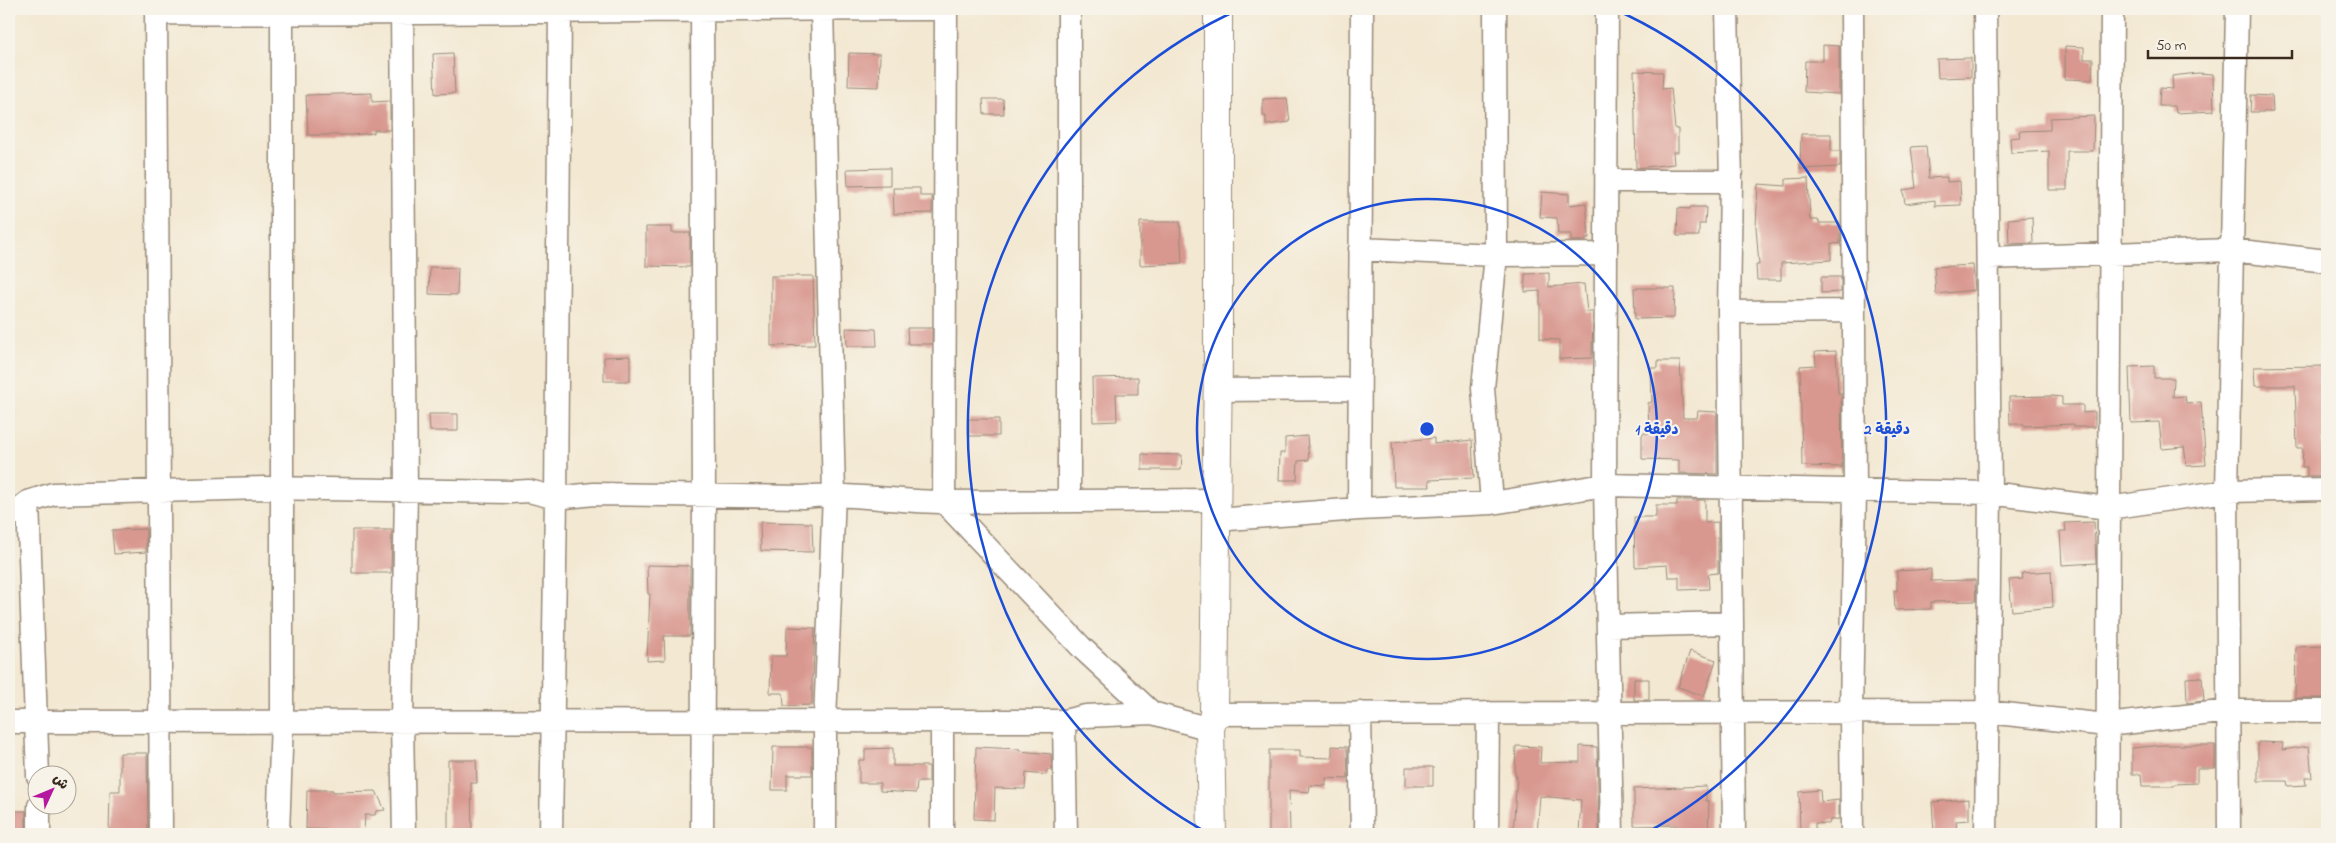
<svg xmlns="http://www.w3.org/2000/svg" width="2336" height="843" viewBox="0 0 2336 843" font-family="'Indie Flower','Playpen Sans Arabic',sans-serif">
  <rect width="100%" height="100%" fill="#f7f3e8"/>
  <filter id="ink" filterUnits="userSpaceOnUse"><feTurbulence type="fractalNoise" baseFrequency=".02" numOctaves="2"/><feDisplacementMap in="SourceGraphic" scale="10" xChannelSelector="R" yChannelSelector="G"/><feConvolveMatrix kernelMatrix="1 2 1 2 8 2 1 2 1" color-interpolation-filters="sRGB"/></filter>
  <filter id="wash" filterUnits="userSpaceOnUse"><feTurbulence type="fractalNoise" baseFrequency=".0096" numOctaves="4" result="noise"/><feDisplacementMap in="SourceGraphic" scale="20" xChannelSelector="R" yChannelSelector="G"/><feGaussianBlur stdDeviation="1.12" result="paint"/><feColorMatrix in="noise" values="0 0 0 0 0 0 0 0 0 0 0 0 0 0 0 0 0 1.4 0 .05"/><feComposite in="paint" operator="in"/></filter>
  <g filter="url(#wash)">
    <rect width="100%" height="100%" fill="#f3e8d2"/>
    <g id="blocks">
      <path fill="#d8978f" d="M 1823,45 L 1839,46 L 1839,94 L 1804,92 L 1805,61 L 1823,61 Z
        M 2065,46 L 2084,47 L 2084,59 L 2093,59 L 2092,80 L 2065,79 Z
        M 453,53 L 455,93 L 435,94 L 433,54 Z
        M 849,53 L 880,54 L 879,87 L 848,86 Z
        M 1971,58 L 1971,77 L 1938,78 L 1937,59 Z
        M 1634,71 L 1663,72 L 1662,89 L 1671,88 L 1675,129 L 1678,129 L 1678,152 L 1673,152 L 1674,164 L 1636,168 Z
        M 2198,73 L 2213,74 L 2214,111 L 2176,113 L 2175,106 L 2159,106 L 2160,88 L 2173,89 L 2172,76 Z
        M 372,93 L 372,102 L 390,101 L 390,130 L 374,130 L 374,133 L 351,135 L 308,135 L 306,95 Z
        M 2251,95 L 2272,96 L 2273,112 L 2250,112 Z
        M 1287,98 L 1290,122 L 1266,125 L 1266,116 L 1263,116 L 1263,99 Z
        M 983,99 L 1003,99 L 1004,114 L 984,114 Z
        M 2094,116 L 2093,151 L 2067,151 L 2067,190 L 2049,190 L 2049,151 L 2011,153 L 2010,138 L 2020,137 L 2019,131 L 2050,130 L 2050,118 Z
        M 1801,134 L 1831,134 L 1831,151 L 1840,151 L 1840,167 L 1800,169 Z
        M 1926,146 L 1929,178 L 1947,177 L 1947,182 L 1960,181 L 1961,205 L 1935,206 L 1935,200 L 1905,204 L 1903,190 L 1916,188 L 1911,147 Z
        M 890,168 L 890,185 L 848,186 L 847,169 Z
        M 1808,178 L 1810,220 L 1819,220 L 1819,223 L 1840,223 L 1840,244 L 1831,243 L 1831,260 L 1781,263 L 1781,280 L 1757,280 L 1756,265 L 1759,265 L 1756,227 L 1758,184 L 1786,186 L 1786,179 Z
        M 893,188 L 920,188 L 920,196 L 932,196 L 932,213 L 894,214 Z
        M 1542,192 L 1569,194 L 1569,205 L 1586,203 L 1589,238 L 1586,238 L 1586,241 L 1571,241 L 1571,234 L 1558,234 L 1557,218 L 1540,217 Z
        M 1690,207 L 1706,207 L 1705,224 L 1699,224 L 1699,236 L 1677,236 L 1678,208 L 1690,209 Z
        M 2032,217 L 2033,243 L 2009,244 L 2008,219 Z
        M 1140,222 L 1180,222 L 1182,263 L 1140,265 Z
        M 646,227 L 672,227 L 672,233 L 690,233 L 690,267 L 646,266 Z
        M 1973,265 L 1975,290 L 1936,294 L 1934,267 Z
        M 430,267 L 458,268 L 457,295 L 429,294 Z
        M 1549,273 L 1549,287 L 1584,284 L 1587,312 L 1593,312 L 1592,358 L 1559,359 L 1559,340 L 1540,339 L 1540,291 L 1525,292 L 1525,274 Z
        M 771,276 L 813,276 L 815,345 L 771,346 Z
        M 1821,277 L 1841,277 L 1841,292 L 1821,293 Z
        M 1634,288 L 1675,288 L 1674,318 L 1635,319 Z
        M 846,328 L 876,329 L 877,346 L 847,346 Z
        M 907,328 L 932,328 L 932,344 L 908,344 Z
        M 1836,351 L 1838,393 L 1841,393 L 1842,467 L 1802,466 L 1800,366 L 1816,365 L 1815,352 Z
        M 630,356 L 630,381 L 604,381 L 604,357 Z
        M 1658,361 L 1680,361 L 1683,418 L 1697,418 L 1698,411 L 1717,412 L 1717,474 L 1679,473 L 1679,460 L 1642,459 L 1642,433 L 1649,433 L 1648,403 L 1652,402 L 1651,368 L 1658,368 Z
        M 2154,366 L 2154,378 L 2174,378 L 2173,397 L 2185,396 L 2186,403 L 2201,402 L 2206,465 L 2187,466 L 2184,447 L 2162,449 L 2159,422 L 2131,423 L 2129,367 Z
        M 2327,366 L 2327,439 L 2322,439 L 2323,476 L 2307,476 L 2307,467 L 2302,467 L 2303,448 L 2297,448 L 2295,386 L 2255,386 L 2254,367 Z
        M 1138,377 L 1138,394 L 1116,394 L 1117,421 L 1093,422 L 1092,378 Z
        M 2052,396 L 2062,397 L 2062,405 L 2083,405 L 2083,413 L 2095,412 L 2095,427 L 2074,427 L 2074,424 L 2024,426 L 2024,424 L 2010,424 L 2009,397 Z
        M 429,414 L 458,414 L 458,431 L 430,431 Z
        M 969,419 L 999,419 L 999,436 L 969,436 Z
        M 1307,436 L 1309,460 L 1298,461 L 1297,480 L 1279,480 L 1280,453 L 1285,453 L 1285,438 Z
        M 1434,438 L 1434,444 L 1472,440 L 1474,478 L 1429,480 L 1430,487 L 1394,487 L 1392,442 Z
        M 1142,454 L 1182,455 L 1181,470 L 1142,470 Z
        M 1677,500 L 1705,500 L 1705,523 L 1718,522 L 1718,573 L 1708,574 L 1709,589 L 1679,590 L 1679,577 L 1668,577 L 1667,565 L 1635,567 L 1634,517 L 1656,517 L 1656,505 L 1677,505 Z
        M 760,522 L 812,523 L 813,552 L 761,551 Z
        M 2094,522 L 2096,563 L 2062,565 L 2060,531 L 2066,531 L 2065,523 Z
        M 146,529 L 146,552 L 114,554 L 112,530 Z
        M 352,530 L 392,530 L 391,573 L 352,573 Z
        M 647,565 L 690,566 L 690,636 L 664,636 L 665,660 L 647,661 L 650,594 L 648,594 Z
        M 1931,569 L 1931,581 L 1975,580 L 1976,601 L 1931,602 L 1931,609 L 1895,610 L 1894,591 L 1897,591 L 1897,571 Z
        M 2051,571 L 2053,607 L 2012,611 L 2009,580 L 2023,579 L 2022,573 Z
        M 787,627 L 815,628 L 813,675 L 812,675 L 812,705 L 784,706 L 783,693 L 770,693 L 771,656 L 786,656 Z
        M 2327,646 L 2327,698 L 2295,698 L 2296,647 Z
        M 1690,651 L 1716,660 L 1704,696 L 1678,687 Z
        M 2202,677 L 2204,701 L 2187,703 L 2186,678 Z
        M 1634,679 L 1649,679 L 1649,700 L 1634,700 Z
        M 2258,742 L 2283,743 L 2282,750 L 2309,746 L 2312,778 L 2305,778 L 2306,785 L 2288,786 L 2287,781 L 2258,781 Z
        M 2164,745 L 2215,745 L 2215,768 L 2197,768 L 2197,783 L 2174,784 L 2174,786 L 2142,786 L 2141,774 L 2132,774 L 2132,748 Z
        M 1332,746 L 1347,747 L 1348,779 L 1326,778 L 1326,786 L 1310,785 L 1309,792 L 1289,790 L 1290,833 L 1269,833 L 1269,750 L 1300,750 L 1300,757 L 1332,758 Z
        M 1516,746 L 1541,747 L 1540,763 L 1580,762 L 1580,746 L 1597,747 L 1599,834 L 1579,834 L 1581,800 L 1540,796 L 1537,834 L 1513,834 L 1517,776 L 1515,776 Z
        M 773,747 L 812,747 L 812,775 L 787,775 L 787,790 L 772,790 Z
        M 976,747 L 1020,749 L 1020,751 L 1051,754 L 1052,770 L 1047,770 L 1046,775 L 1026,773 L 1025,789 L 995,788 L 994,820 L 974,819 Z
        M 893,748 L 893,766 L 929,766 L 929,782 L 917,782 L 916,793 L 880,791 L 880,783 L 859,783 L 859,760 L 865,760 L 865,749 Z
        M 120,753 L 147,753 L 148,834 L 109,834 L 110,791 L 120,791 Z
        M 448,760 L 476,760 L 477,783 L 471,783 L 472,832 L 448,833 Z
        M 1406,767 L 1433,767 L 1433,786 L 1406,786 Z
        M 1706,786 L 1706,801 L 1709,801 L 1708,834 L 1676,834 L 1676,825 L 1634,826 L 1634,789 Z
        M 307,790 L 333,790 L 333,792 L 376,791 L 385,810 L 376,811 L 375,815 L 365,815 L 364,831 L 306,829 Z
        M 1820,790 L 1821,802 L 1839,800 L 1839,819 L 1830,820 L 1829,824 L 1815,823 L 1815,833 L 1800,833 L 1799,792 Z
        M 1969,799 L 1969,820 L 1956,821 L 1957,832 L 1934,834 L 1932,802 Z
        M 9,811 L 26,811 L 26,834 L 9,834 Z"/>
    </g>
  </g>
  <g filter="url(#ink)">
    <use href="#blocks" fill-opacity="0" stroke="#978978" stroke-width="1"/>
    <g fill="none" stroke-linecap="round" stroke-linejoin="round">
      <defs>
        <path id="minor" d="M 156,9 L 161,834
          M 402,9 L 406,491 L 402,721 L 404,834
          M 822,9 L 834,494 L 825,721 L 825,834
          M 946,9 L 944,502 L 1217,500
          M 1607,9 L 1605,485 L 1612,834
          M 1727,9 L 1731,181 L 1729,312 L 1734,834
          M 1852,9 L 1855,491 L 1851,712 L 1852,834
          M 1985,9 L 1990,493 L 1986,834
          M 156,13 C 415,16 674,9 933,9
          M 1607,181 L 1731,181
          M 1360,249 L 1496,255 L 1606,254
          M 1988,258 L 2232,250 L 2327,261
          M 1729,312 L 1854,311
          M 1218,390 L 1359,389
          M 1069,501 L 1069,9
          M 28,502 L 38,776
          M 1492,503 L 1483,388 L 1496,255 L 1495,9
          M 1359,509 L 1362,9
          M 9,516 L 28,502 L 53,494 L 264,488 L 511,492 L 529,491 L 556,498 L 594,494 L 803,497 C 851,492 896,502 944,502 L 1083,649 L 1152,713
          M 1216,520 L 1359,509 L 1492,503 L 1605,485 L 1990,493 L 2108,508 L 2227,491 L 2327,489
          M 1609,626 L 1732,623
          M 1360,713 L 1362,834
          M 1214,714 L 1987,712 L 2107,725 L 2229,711 L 2327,711
          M 942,721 L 942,834
          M 1064,721 L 1066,834
          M 9,722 L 1064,721 L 1086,716 L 1152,713 L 1210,729
          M 39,806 L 39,834
          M 278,834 L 282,721 L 282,9
          M 551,834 L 556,498 L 560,9
          M 702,834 L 704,497 L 702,9
          M 1487,834 L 1488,713
          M 2107,834 L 2112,9
          M 2229,834 L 2227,491 L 2237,9"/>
        <path id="tertiary" d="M 1212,834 L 1210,729 L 1214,714 L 1218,355 L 1218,9"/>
      </defs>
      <use href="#minor" stroke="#978978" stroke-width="25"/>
      <use href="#tertiary" stroke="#978978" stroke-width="30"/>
      <use href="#minor" stroke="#fff" stroke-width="22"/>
      <use href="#tertiary" stroke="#fff" stroke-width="28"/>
    </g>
  </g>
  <g fill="none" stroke="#1d4ed8" stroke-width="2.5">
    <circle cx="1427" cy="429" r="230"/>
    <path d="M1208 833A460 460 0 0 1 1240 9M1614 9A460 460 0 0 1 1646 833"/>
  </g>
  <circle cx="1427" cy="429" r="8" fill="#1d4ed8" stroke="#f7f3e8" stroke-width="2.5"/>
  <g font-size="15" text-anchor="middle" font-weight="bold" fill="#1d4ed8" stroke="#f7f3e8" stroke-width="4.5" stroke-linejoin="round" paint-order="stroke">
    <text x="1657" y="434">1 دقيقة</text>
    <text x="1887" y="434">2 دقيقة</text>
  </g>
  <rect width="2336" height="843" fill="none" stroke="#f7f3e8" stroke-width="30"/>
  <g transform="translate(52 790) rotate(46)"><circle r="24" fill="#f7f3e8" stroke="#aca397"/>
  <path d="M0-4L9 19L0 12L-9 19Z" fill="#b5179e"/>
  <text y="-8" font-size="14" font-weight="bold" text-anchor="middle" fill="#3b2a1e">ش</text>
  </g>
  <path d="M2148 50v8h144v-8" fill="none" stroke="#3b2a1e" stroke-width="2.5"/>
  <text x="2156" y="50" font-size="15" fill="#3b2a1e" stroke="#f7f3e8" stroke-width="4" paint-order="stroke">50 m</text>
</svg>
